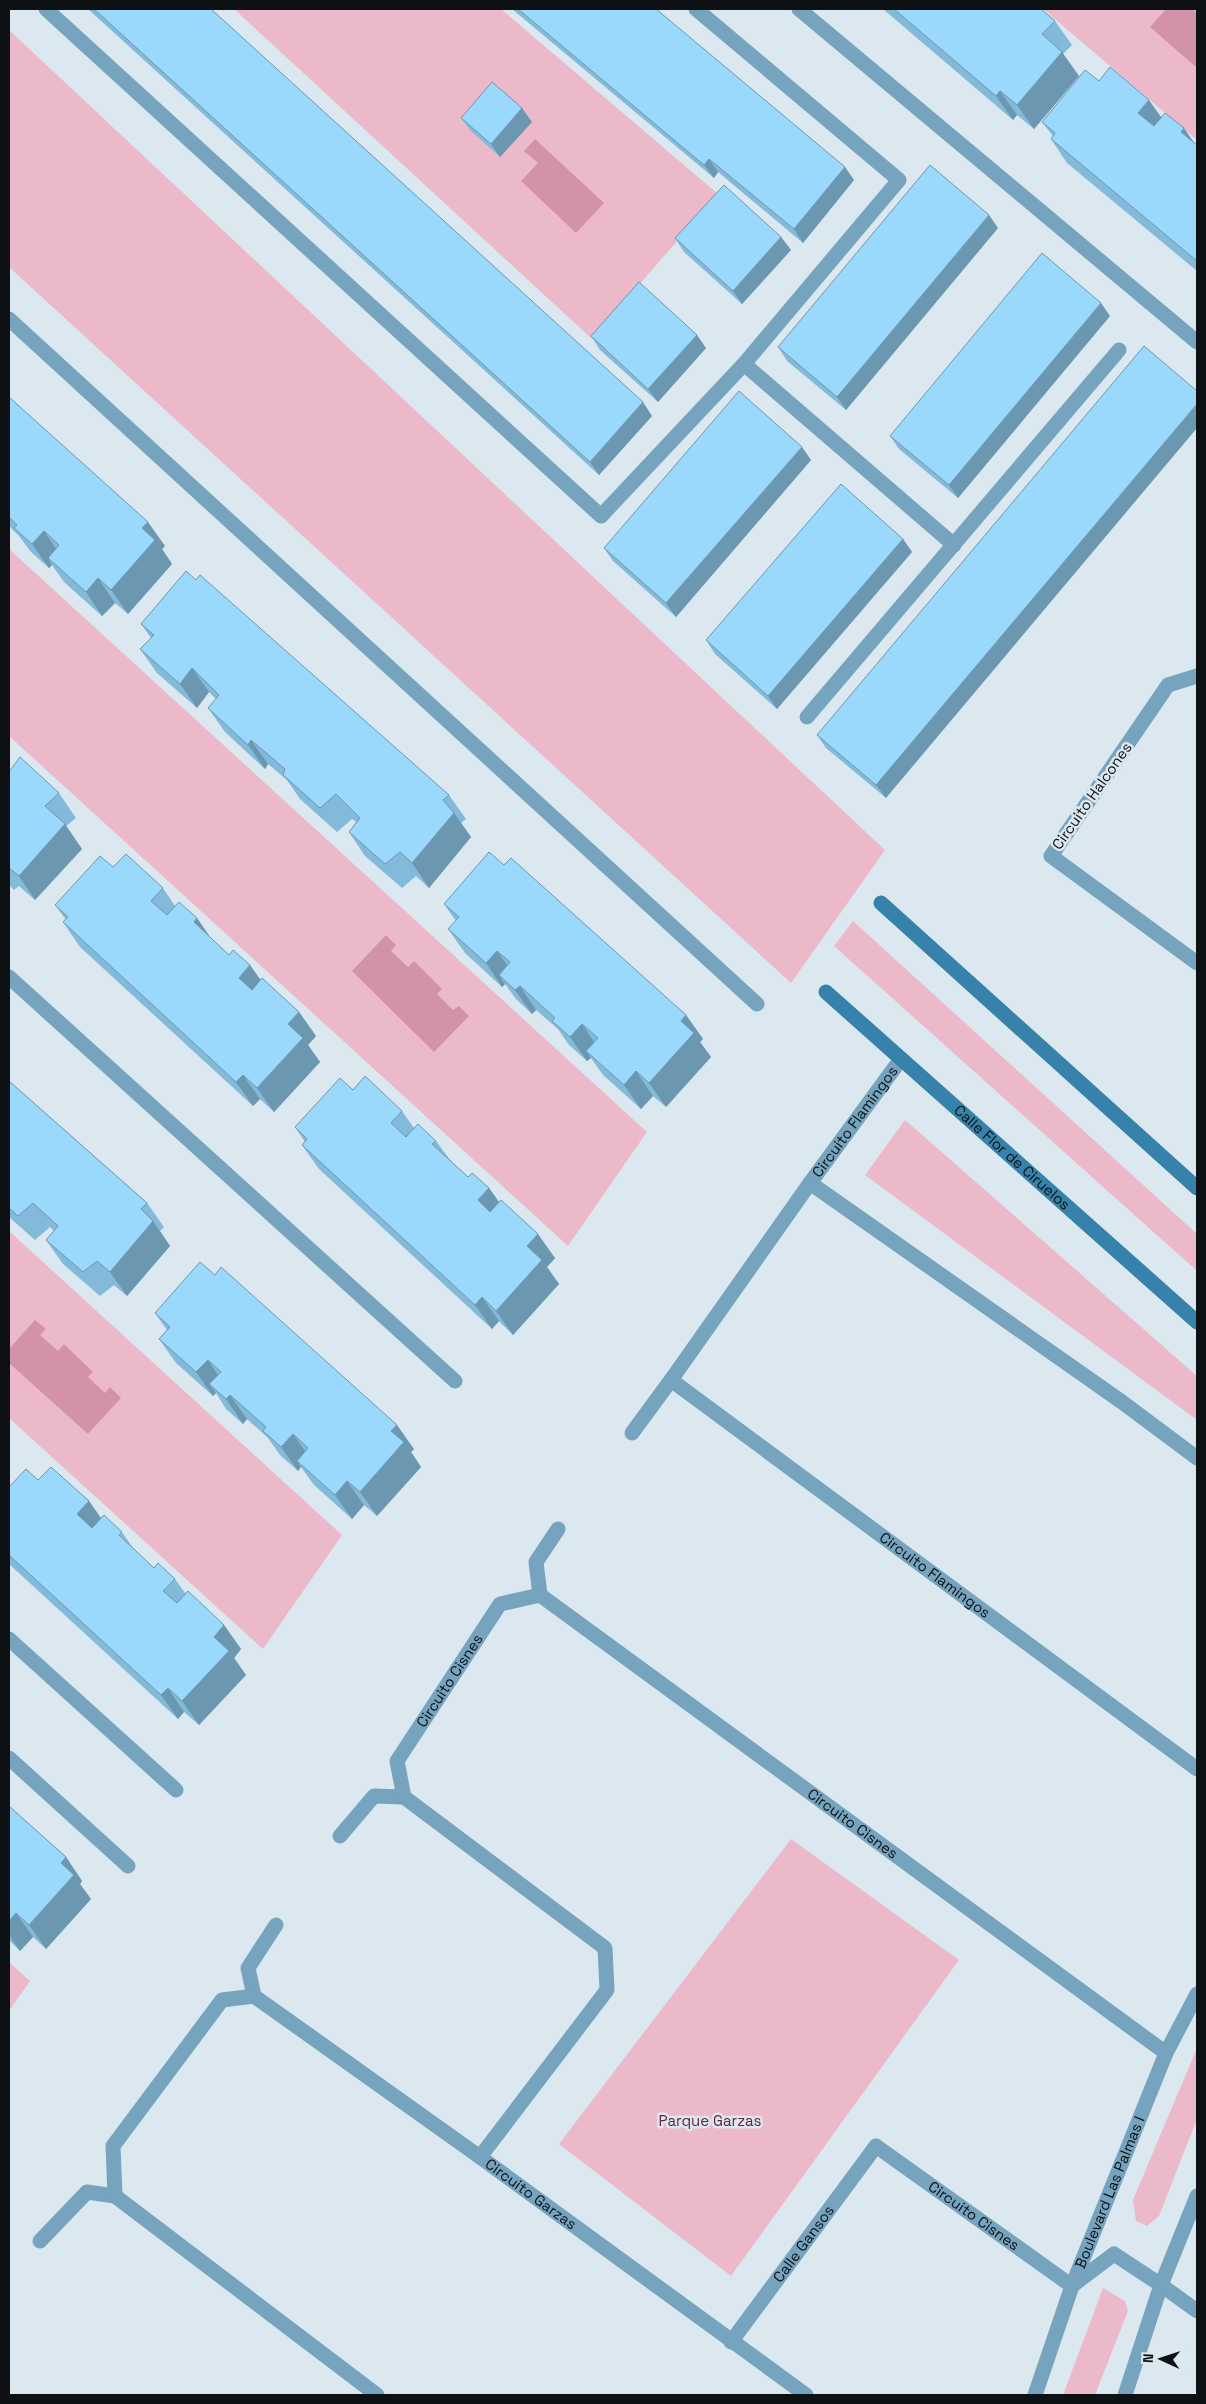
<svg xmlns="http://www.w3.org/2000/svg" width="1206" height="2404" viewBox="0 0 1206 2404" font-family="'Space Grotesk',sans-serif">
  <rect width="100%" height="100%" fill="#dce8f0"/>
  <path fill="#ecb9ca" d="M 234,9 L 501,9 L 718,194 L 592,339 Z
    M 1043,9 L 1197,9 L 1197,140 Z
    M 9,30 L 885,850 L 791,983 L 9,267 Z
    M 9,549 L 647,1132 L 568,1246 L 9,736 Z
    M 853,921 L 1197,1234 L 1197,1271 L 834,946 Z
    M 905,1120 L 1197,1376 L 1197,1420 L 865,1175 Z
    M 9,1231 L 342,1535 L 263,1649 L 9,1418 Z
    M 791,1839 L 959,1960 L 731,2276 L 559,2144 Z
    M 9,1962 L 30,1981 L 9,2011 Z
    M 1197,2048 L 1197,2119 L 1159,2216 L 1147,2226 L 1136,2221 L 1133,2200 Z
    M 1103,2288 L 1125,2301 L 1128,2311 L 1095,2395 L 1063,2395 Z"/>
  <path fill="#d293a9" d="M 1166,9 L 1192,9 L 1197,13 L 1197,68 L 1150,27 Z
    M 535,139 L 604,203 L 576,233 L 521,181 L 538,163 L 524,151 Z
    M 386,935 L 396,945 L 391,951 L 408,967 L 414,961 L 442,989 L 437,994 L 453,1010 L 459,1006 L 469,1016 L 434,1052 L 352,971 Z
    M 35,1320 L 46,1329 L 40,1335 L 58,1351 L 64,1344 L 93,1372 L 88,1377 L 105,1393 L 110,1387 L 121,1398 L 88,1434 L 9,1363 L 9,1349 Z"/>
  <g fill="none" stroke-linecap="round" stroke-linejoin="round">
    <g stroke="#76a4bf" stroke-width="15">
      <path d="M 46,9 L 601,516 L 744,364 L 899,180 L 696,9"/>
      <path d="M 799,9 L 1197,342"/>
      <path d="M 9,319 L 757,1004"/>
      <path d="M 744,364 L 954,545"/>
      <path d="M 1197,676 L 1168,685 L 1051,856 L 1197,963"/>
      <path d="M 807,717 L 1119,350"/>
      <path d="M 9,977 L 455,1381"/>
      <path id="s1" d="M 810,1183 L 901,1059"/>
      <path d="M 632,1433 L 671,1380"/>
      <path id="s2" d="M 1197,1458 L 1122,1402 L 810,1183 L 671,1380 L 1197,1769"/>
      <path d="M 540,1595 L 536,1562 L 558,1529"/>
      <path d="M 9,1639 L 176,1790"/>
      <path d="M 9,1758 L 128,1866"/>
      <path d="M 340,1836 L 374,1796 L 404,1797"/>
      <path d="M 254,1996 L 248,1968 L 276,1925"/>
      <path id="s3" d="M 480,2157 L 607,1990 L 605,1948 L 404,1797 L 397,1761 L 500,1604 L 540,1595 L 1166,2053"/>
      <path d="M 40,2241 L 87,2192 L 115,2196"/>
      <path d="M 1161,2285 L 1197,2311"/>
      <path id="s4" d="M 731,2342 L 876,2146 L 1072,2286"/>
      <path id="s5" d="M 377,2395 L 115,2196 L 113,2146 L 222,2000 L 254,1996 L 480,2157 L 806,2395"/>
    </g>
    <g stroke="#76a4bf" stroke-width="15">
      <path d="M 1073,2285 L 1114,2254 L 1161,2285"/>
      <path id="s6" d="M 1035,2395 L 1072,2286 L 1166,2053 L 1197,1994"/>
      <path d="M 1125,2395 L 1161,2285 L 1197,2196"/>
    </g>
    <g stroke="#3782aa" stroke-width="15">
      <path d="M 881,903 L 1197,1188"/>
      <path id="s7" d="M 826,992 L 1197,1322"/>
    </g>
  </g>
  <path fill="#84bad9" d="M 88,9 L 211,9 L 652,416 L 599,475 Z
    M 512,9 L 656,9 L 854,180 L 803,243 L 718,172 L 714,178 Z
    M 883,9 L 1041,9 L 1055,21 L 1072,45 L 1063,54 L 1079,76 L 1034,129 L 1017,115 L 1013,120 Z
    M 1099,81 L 1161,117 L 1197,145 L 1197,271 L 1067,163 L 1051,139 L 1053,136 L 1042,122 Z
    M 461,118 L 532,122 L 500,157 L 471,131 Z
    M 998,228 L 846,410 L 787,361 L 778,347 Z
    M 781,237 L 791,250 L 742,304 L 684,252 L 675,238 Z
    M 1110,316 L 958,498 L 899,449 L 890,436 Z
    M 591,336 L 706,348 L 658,402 L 600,350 Z
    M 1197,391 L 886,798 L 826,748 L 817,735 Z
    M 9,397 L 165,546 L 162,549 L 172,564 L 128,614 L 115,603 L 102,616 L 64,582 L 52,565 L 49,568 L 31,552 L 19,536 L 9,526 Z
    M 811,460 L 676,617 L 613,561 L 604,548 Z
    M 903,539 L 912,552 L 777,709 L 715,654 L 706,640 Z
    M 196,580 L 449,795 L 466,819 L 461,823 L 471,837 L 429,888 L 416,876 L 402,888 L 365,856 L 349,832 L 356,822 L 352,819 L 337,832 L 300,799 L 287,780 L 268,764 L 265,769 L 225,732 L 208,708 L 216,699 L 209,692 L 197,708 L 157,673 L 140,649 L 151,638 L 141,624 Z
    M 9,772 L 59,793 L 76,818 L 66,826 L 82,849 L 35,900 L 19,886 L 14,890 L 9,885 Z
    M 504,865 L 686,1015 L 703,1039 L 700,1042 L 711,1057 L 666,1107 L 653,1096 L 641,1109 L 603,1075 L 591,1058 L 587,1061 L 569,1045 L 558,1029 L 536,1010 L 532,1014 L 516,999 L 505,984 L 502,987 L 465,953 L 448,929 L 456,921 L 444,904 Z
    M 113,867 L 163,888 L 175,906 L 197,918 L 210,937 L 229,955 L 250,965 L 260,980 L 299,1012 L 316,1036 L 308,1045 L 320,1062 L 274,1112 L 260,1099 L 253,1106 L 80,947 L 63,922 L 66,920 L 55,905 Z
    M 9,1081 L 147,1203 L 164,1227 L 160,1231 L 170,1246 L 127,1296 L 114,1285 L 100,1296 L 63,1264 L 46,1240 L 54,1231 L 50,1227 L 35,1240 L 9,1217 Z
    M 353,1090 L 402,1111 L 414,1128 L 436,1141 L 450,1160 L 468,1177 L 489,1188 L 499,1202 L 555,1258 L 547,1267 L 559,1284 L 513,1335 L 499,1321 L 492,1329 L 319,1169 L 302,1145 L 305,1142 L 295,1127 Z
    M 155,1313 L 414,1449 L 411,1452 L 421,1467 L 377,1516 L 364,1505 L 352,1519 L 314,1485 L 301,1467 L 298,1471 L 280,1455 L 268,1438 L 247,1419 L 243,1424 L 226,1409 L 216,1393 L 213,1396 L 176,1363 L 159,1339 L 167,1330 Z
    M 38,1480 L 89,1501 L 101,1519 L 122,1532 L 135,1551 L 154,1568 L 175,1579 L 185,1593 L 224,1625 L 241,1649 L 234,1658 L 246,1675 L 199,1725 L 184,1712 L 178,1719 L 9,1564 L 9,1487 Z
    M 9,1806 L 66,1857 L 82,1881 L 80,1884 L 91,1899 L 46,1949 L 33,1937 L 20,1951 L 9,1940 Z"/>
  <path fill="#6c97b0" d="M 1062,52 L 1079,76 L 1034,129 L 1017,105 Z
    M 1000,91 L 1017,115 L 1013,120 L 996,96 Z
    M 1149,100 L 1166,124 L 1155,137 L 1138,113 Z
    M 522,108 L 532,122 L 500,157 L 491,144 Z
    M 1184,128 L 1197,147 L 1181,132 Z
    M 709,159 L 718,172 L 714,178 L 704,165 Z
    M 845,167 L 854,180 L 803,243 L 794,229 Z
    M 989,215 L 998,228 L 846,410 L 837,397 Z
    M 781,237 L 791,250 L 742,304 L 733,291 Z
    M 1101,303 L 1110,316 L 958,498 L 949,485 Z
    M 697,335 L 706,348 L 658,402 L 648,389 Z
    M 643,402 L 652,416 L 599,475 L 590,462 Z
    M 1197,404 L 1197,428 L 886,798 L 876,785 Z
    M 802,447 L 811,460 L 676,617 L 666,603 Z
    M 148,522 L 165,546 L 162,549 L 172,564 L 128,614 L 111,590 L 142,528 Z
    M 44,531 L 61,556 L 48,558 L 52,565 L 49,568 L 32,544 Z
    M 903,539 L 912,552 L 777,709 L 768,696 Z
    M 98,578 L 115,603 L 102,616 L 86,592 Z
    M 192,668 L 209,692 L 197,708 L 180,684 Z
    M 251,740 L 268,764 L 265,769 L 248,745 Z
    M 454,813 L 471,837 L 429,888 L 412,863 Z
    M 65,824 L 82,849 L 35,900 L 19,876 Z
    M 197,918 L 214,943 L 194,922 Z
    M 497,951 L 514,975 L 499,975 L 505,984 L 502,987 L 486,963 Z
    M 250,965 L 267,989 L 255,1002 L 239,978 Z
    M 520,986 L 536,1010 L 532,1014 L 515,990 Z
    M 299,1012 L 316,1036 L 308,1045 L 320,1062 L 274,1112 L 257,1088 L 288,1024 Z
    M 686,1015 L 703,1039 L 700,1042 L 711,1057 L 666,1107 L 649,1083 L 681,1021 Z
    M 582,1024 L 599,1049 L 586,1051 L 591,1058 L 587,1061 L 570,1037 Z
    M 636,1071 L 653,1096 L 641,1109 L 624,1085 Z
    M 243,1075 L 260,1099 L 253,1106 L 236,1082 Z
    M 489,1188 L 506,1212 L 495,1225 L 478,1200 Z
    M 153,1221 L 170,1246 L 127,1296 L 110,1272 Z
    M 538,1234 L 555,1258 L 547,1267 L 559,1284 L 513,1335 L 496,1311 L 527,1246 Z
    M 482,1297 L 499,1321 L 492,1329 L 475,1305 Z
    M 208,1360 L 224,1384 L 209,1384 L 216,1393 L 213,1396 L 196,1372 Z
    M 230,1395 L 247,1419 L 243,1424 L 226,1399 Z
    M 397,1425 L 414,1449 L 411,1452 L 421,1467 L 377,1516 L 360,1492 L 391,1431 Z
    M 293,1434 L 310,1458 L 297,1461 L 301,1467 L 298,1471 L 281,1447 Z
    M 347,1481 L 364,1505 L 352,1519 L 335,1495 Z
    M 89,1501 L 106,1525 L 94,1538 L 77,1514 Z
    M 224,1625 L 241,1649 L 234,1658 L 246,1675 L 199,1725 L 182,1701 L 214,1637 Z
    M 168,1688 L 184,1712 L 178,1719 L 161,1695 Z
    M 66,1857 L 82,1881 L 80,1884 L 91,1899 L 46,1949 L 29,1925 L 61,1863 Z
    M 16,1913 L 33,1937 L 20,1951 L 9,1935 L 9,1921 Z"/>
  <path fill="#9ad8fc" stroke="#6c97b0" d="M 94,9 L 211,9 L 643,402 L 590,462 Z
    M 518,9 L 656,9 L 845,167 L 794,229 L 709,159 L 704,165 Z
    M 894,9 L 1041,9 L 1055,21 L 1042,34 L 1062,52 L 1017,105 L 1000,91 L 996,96 Z
    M 1110,67 L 1149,100 L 1138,113 L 1154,126 L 1165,113 L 1184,128 L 1181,132 L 1197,145 L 1197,261 L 1051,139 L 1055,133 L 1042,122 L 1085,70 L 1099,81 Z
    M 492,82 L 522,108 L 491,144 L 461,118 Z
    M 930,165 L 989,215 L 837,397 L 778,347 Z
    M 724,185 L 781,237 L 733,291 L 675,238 Z
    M 1042,253 L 1101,303 L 949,485 L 890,436 Z
    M 639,282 L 697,335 L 648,389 L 591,336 Z
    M 1144,346 L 1197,391 L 1197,404 L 876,785 L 817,735 Z
    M 739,391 L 802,447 L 666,603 L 604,548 Z
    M 9,397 L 148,522 L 142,528 L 155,540 L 111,590 L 98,578 L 86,592 L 48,558 L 59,545 L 44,531 L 32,544 L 14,528 L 17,525 L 9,517 Z
    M 841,484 L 903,539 L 768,696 L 706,640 Z
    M 186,571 L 196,580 L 200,575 L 449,795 L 443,800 L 454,813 L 412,863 L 400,852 L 385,864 L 349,832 L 360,818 L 336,794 L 320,808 L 283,775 L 285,769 L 251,740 L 248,745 L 208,708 L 219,695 L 192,668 L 180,684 L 140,649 L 154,635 L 141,624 Z
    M 20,757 L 59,793 L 45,806 L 65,824 L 19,876 L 9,868 L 9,772 Z
    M 489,852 L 504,865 L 511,858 L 686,1015 L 681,1021 L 694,1033 L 649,1083 L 636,1071 L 624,1085 L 586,1051 L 598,1038 L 582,1024 L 570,1037 L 552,1021 L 555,1018 L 520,986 L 515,990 L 499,975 L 510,962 L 497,951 L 486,963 L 448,929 L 459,917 L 444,904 Z
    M 126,854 L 163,888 L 151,901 L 167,915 L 179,902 L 197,918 L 194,922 L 229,955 L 233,950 L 250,965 L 239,978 L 252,990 L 262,978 L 299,1012 L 288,1024 L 303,1038 L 257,1088 L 243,1075 L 236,1082 L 63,922 L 68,917 L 55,905 L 100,856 L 113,867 Z
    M 365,1076 L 402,1111 L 391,1123 L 406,1137 L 418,1124 L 436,1141 L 432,1144 L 468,1177 L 472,1173 L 489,1188 L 478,1200 L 490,1212 L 501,1200 L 538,1234 L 527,1246 L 542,1260 L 496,1311 L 482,1297 L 475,1305 L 302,1145 L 307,1139 L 295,1127 L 340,1078 L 353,1090 Z
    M 9,1081 L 147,1203 L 141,1209 L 153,1221 L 110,1272 L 97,1261 L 83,1272 L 46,1240 L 58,1226 L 33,1203 L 18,1216 L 9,1208 Z
    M 200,1262 L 215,1275 L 221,1267 L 397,1425 L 391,1431 L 404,1442 L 360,1492 L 347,1481 L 335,1495 L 297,1461 L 308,1448 L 293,1434 L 281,1447 L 263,1431 L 266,1427 L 230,1395 L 226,1399 L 209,1384 L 221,1372 L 208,1360 L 196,1372 L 159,1339 L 170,1327 L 155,1313 Z
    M 51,1467 L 89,1501 L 77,1514 L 92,1528 L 104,1515 L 122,1532 L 119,1535 L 154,1568 L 158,1563 L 175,1579 L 163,1591 L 177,1603 L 188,1591 L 224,1625 L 214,1637 L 229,1651 L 182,1701 L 168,1688 L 161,1695 L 9,1555 L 9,1487 L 26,1469 L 38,1480 Z
    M 9,1806 L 66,1857 L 61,1863 L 74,1875 L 29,1925 L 16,1913 L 9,1921 Z"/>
  <g text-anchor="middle" stroke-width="5" stroke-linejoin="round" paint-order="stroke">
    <g font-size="15" fill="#0d1113" stroke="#dce8f0">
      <text transform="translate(1092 796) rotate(-55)" y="5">Circuito Halcones</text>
      <text dy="5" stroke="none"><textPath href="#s1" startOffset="76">Circuito Flamingos</textPath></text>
      <text dy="5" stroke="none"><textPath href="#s7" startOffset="249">Calle Flor de Ciruelos</textPath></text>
      <text dy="5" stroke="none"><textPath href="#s2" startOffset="1044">Circuito Flamingos</textPath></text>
      <text dy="5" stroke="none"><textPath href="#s3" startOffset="636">Circuito Cisnes</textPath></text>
      <text dy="5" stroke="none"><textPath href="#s3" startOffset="1156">Circuito Cisnes</textPath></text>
      <text dy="5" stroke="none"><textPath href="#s6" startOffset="216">Boulevard Las Palmas I</textPath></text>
      <text dy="5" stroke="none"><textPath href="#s5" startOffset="934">Circuito Garzas</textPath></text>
      <text dy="5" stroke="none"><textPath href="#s4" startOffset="364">Circuito Cisnes</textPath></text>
      <text dy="5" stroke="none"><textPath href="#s4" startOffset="122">Calle Gansos</textPath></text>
    </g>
    <g font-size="15" fill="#6a2040" stroke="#dce8f0">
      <text x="710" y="2126">Parque Garzas</text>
    </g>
  </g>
  <rect width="1206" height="2404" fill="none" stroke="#0d1113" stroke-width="20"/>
  <g transform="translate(1161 2359) rotate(273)" stroke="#dce8f0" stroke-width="4" paint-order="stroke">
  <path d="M0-4L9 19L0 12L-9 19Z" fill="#0d1113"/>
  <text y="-8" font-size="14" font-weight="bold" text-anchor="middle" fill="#0d1113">N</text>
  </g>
</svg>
